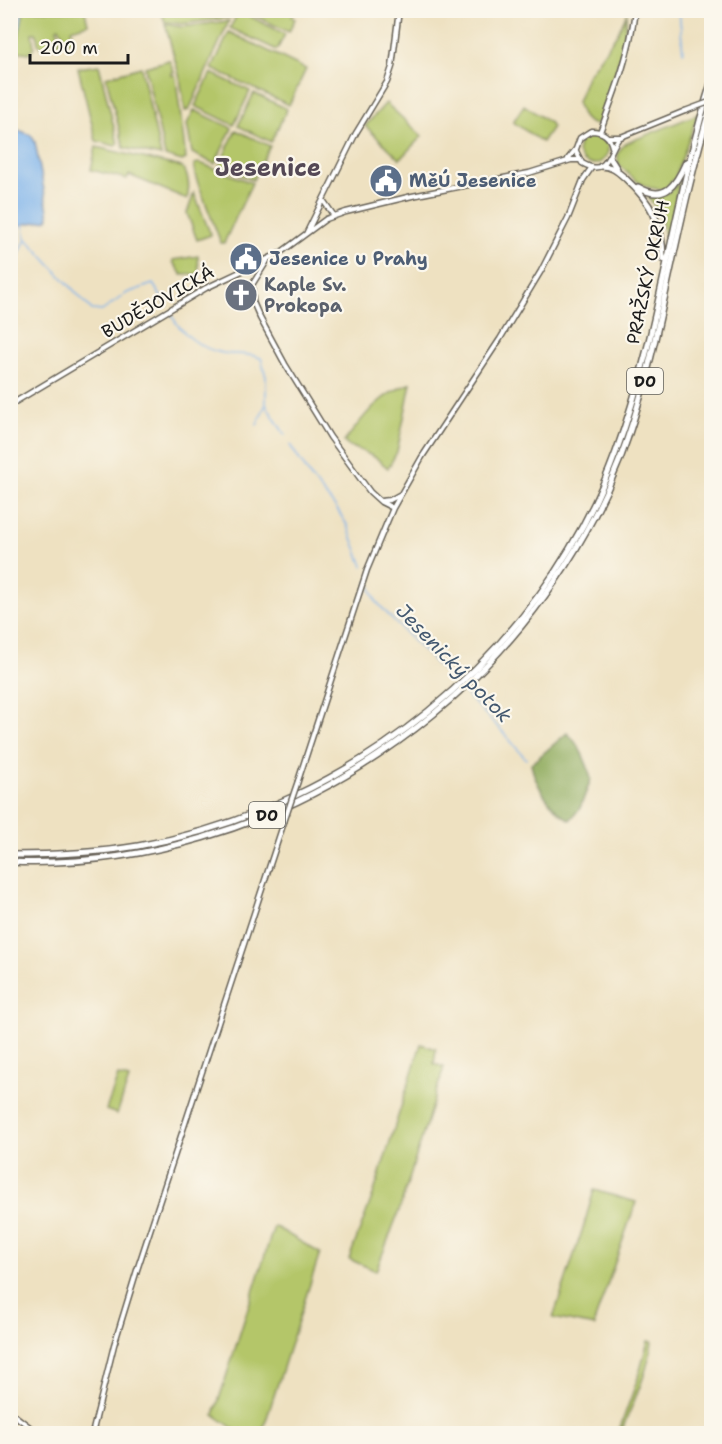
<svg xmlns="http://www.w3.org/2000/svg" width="722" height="1444" viewBox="0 0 722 1444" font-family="'Shantell Sans',sans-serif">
  <rect width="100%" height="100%" fill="#fbf7ec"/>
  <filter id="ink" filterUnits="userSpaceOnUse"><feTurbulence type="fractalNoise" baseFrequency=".0167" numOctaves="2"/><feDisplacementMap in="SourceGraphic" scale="12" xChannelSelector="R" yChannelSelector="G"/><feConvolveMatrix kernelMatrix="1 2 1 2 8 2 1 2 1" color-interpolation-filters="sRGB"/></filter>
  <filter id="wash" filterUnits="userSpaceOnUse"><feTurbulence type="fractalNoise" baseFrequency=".008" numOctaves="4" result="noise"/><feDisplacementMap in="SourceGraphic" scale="24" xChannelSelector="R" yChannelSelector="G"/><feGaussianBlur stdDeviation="1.35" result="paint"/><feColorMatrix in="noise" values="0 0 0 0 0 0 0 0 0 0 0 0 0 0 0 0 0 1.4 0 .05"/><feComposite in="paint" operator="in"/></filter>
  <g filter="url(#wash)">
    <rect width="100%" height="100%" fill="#eee1c1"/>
    <path fill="#b4c669" stroke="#687142" stroke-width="1.5" d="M 24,10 L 85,11 L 88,24 L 71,29 L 73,38 L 72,41 L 66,42 L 59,27 L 57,28 L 60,42 L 59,44 L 41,48 L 38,44 L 36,33 L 32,33 L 34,47 L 30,51 L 31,53 L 13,51 C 20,39 21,24 24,10 Z
      M 161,11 L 161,10 L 235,11 L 232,17 L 182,24 L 165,22 Z
      M 239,11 L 285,34 L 277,50 L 230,28 Z
      M 245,11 L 295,11 L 292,17 L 295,19 L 289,32 Z
      M 627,13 C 624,53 611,88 597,125 C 583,123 581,114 577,102 L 587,76 L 617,34 Z
      M 229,21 L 189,110 L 185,111 L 180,78 L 165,24 L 182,27 Z
      M 229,32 L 306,69 L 289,105 L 212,69 Z
      M 169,60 L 174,72 L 171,73 L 171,75 L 175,75 L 176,79 L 186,159 L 182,161 L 165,156 L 145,67 Z
      M 99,65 L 118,144 L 115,146 L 96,141 L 78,68 Z
      M 141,67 L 161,156 L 124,148 L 106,77 Z
      M 211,73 L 250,91 L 234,125 L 195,106 Z
      M 254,93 L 287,109 L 271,142 L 238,126 Z
      M 386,103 L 422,136 L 400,159 L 365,126 Z
      M 524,105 L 550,123 L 552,127 L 542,142 L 513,122 Z
      M 194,110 L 232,128 L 215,164 L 192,153 L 187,124 Z
      M 698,114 L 675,178 L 665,189 C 643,191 632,177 618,164 L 618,153 L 624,144 Z
      M 236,130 L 270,146 L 253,180 L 219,166 Z
      M578 149a15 15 0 1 1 30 0a15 15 0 1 1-30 0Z
      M 96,147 L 182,167 C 189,175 190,188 187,199 L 129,175 L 127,179 L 91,170 Z
      M 200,163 L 252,183 L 224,243 L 221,243 L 196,178 L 194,164 Z
      M 679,182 L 667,241 L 659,213 L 647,195 C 662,197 669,194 679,182 Z
      M 194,193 L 211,235 L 197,240 L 187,213 Z
      M 198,256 L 199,274 L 182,275 L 173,262 L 173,260 Z
      M 411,383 L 397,452 L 388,468 L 376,458 L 362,451 L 347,445 L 344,442 C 365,415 377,396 411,383 Z
      M 421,1044 L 436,1049 L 434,1064 L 444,1067 L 399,1211 L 376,1271 L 349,1259 L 374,1192 Z
      M 118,1076 L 129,1079 L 117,1114 L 106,1110 Z
      M 594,1190 L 636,1202 L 594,1323 L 595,1326 L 553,1318 L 584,1225 Z
      M 274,1226 L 320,1253 L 262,1433 L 240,1433 L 214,1415 Z
      M 648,1341 L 652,1342 C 648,1373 633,1403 621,1432 L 618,1433 L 638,1378 Z"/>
    <path fill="#8fab5d" stroke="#56643c" stroke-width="1.5" d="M 567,733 C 579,743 588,764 591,779 L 580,808 L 570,820 C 551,809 535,785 531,764 Z"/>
    <path fill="#7db2eb" stroke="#4c6784" stroke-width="1.5" d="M 11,127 L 31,135 L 35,142 L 48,211 L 49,217 L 47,220 L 15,226 L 11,222 Z"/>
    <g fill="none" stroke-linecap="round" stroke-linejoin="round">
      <path stroke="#7db2eb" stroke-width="1.5" d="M 679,10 L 683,52
        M 10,49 L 20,25 L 22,10
        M 23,224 L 26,238 L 92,310 L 102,311 L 127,293 L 153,284 L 167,306
        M 10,274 L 26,239
        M 171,314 C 181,334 201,349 223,353 C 236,355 248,353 261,358 L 266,377 L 266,405 L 285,435
        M 257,425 L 265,406
        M 290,445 L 312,479 L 337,509 L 347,525 L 363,566
        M 368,582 L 376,601 L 391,618 L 502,731 L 526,759"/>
    </g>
  </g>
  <g filter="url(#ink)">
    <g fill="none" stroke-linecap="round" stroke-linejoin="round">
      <defs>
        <path id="secondary" d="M 600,132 C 615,92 630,54 635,10
          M 608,137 L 621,137 L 685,111
          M 576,151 L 582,163 C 609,179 608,149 620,137
          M 568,159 L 576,149 L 580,138 L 591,131 C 602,131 610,136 612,147
          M 323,200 L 334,216
          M 307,232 L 356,133 L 387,82 L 392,67 L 399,10
          M 267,261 L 252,285 L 253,302 L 260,318 L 285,364 L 330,437 L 370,492 L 381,502 L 393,508
          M 10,405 L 206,288 L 280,253 L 326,219 L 346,212 L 412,196 L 529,173 L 571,160 L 580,160
          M 381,501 L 390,500 L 399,495
          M 298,781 L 367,570 L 393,508 L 422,457 L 500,339 L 541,271 L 568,218 L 583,180 L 592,167
          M 10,1412 L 39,1434
          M 92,1434 L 114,1345 L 137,1270 L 284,822"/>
        <path id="highway" d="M 610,158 L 617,169
          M 601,166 C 612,166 618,172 626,179 C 651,202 663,224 663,259
          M 638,187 C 665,203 676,185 686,162
          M 10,855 C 53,855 96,853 138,846 C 349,809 542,655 616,452 C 660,332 673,203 712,80
          M 10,862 C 273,873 525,701 620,459 C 642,401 655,341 668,281 C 681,221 694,161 712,102"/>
      </defs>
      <use href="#secondary" stroke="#666156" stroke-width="7"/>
      <use href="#highway" stroke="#666156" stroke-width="8"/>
      <use href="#secondary" stroke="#fff" stroke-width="4"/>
      <use href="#highway" stroke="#fff" stroke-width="5"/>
      <defs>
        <path id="secondary-bridge" d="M 685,111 L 712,101
          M 284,822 L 298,781"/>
      </defs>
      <use href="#secondary-bridge" stroke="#666156" stroke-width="7" stroke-linecap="butt"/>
      <use href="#secondary-bridge" stroke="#fff" stroke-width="4"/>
    </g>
  </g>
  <defs>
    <symbol id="civic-disc" viewBox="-11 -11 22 22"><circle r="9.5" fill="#5c6f8a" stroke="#fbf7ec"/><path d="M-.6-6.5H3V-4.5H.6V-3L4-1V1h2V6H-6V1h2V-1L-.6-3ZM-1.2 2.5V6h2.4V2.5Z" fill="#fff"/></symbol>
    <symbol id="church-disc" viewBox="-11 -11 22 22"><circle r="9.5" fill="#6b7280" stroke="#fbf7ec"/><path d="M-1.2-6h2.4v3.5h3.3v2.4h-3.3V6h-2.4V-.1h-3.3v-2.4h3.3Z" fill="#fff"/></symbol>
  </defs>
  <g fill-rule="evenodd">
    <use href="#civic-disc" x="367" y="162" width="38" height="38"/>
    <use href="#civic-disc" x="227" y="240" width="38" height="38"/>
    <use href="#church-disc" x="222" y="276" width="38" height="38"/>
  </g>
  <g text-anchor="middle" stroke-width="4.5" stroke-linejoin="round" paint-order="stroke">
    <g fill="#fbf7ec" stroke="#5f5e5a" stroke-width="1.5">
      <rect x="627" y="368" width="36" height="26" rx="4.5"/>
      <rect x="249" y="802" width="36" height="26" rx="4.5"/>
    </g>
    <g font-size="16" font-weight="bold" fill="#1c1c1c">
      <text x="645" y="387">D0</text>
      <text x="267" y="821">D0</text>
    </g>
    <g font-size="18" font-weight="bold" fill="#4e5e75" stroke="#fbf7ec" text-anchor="start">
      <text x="409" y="187">MěÚ Jesenice</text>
      <text x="269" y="265">Jesenice u Prahy</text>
    </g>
    <g font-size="18" fill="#1c1c1c" stroke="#fbf7ec">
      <text transform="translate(648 272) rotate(-78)" y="6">PRAŽSKÝ OKRUH</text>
      <text transform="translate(158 302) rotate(-30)" y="6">BUDĚJOVICKÁ</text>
    </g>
    <g font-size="18" font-weight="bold" fill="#5b616d" stroke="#fbf7ec" text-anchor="start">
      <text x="264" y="291">Kaple Sv.<tspan x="264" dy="21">Prokopa</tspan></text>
    </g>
    <g font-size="20" font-style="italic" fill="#43586f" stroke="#fbf7ec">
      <text transform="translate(454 663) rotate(46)" y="7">Jesenický potok</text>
    </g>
    <g font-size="24" font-weight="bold" fill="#544855" stroke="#fbf7ec">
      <text x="268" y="176">Jesenice</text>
    </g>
  </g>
  <rect width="722" height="1444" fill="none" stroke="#fbf7ec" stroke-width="36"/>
  <path d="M30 54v9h98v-9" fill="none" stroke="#1c1c1c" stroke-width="3"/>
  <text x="39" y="54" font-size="18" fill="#1c1c1c" stroke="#fbf7ec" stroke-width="4.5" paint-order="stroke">200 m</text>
</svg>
